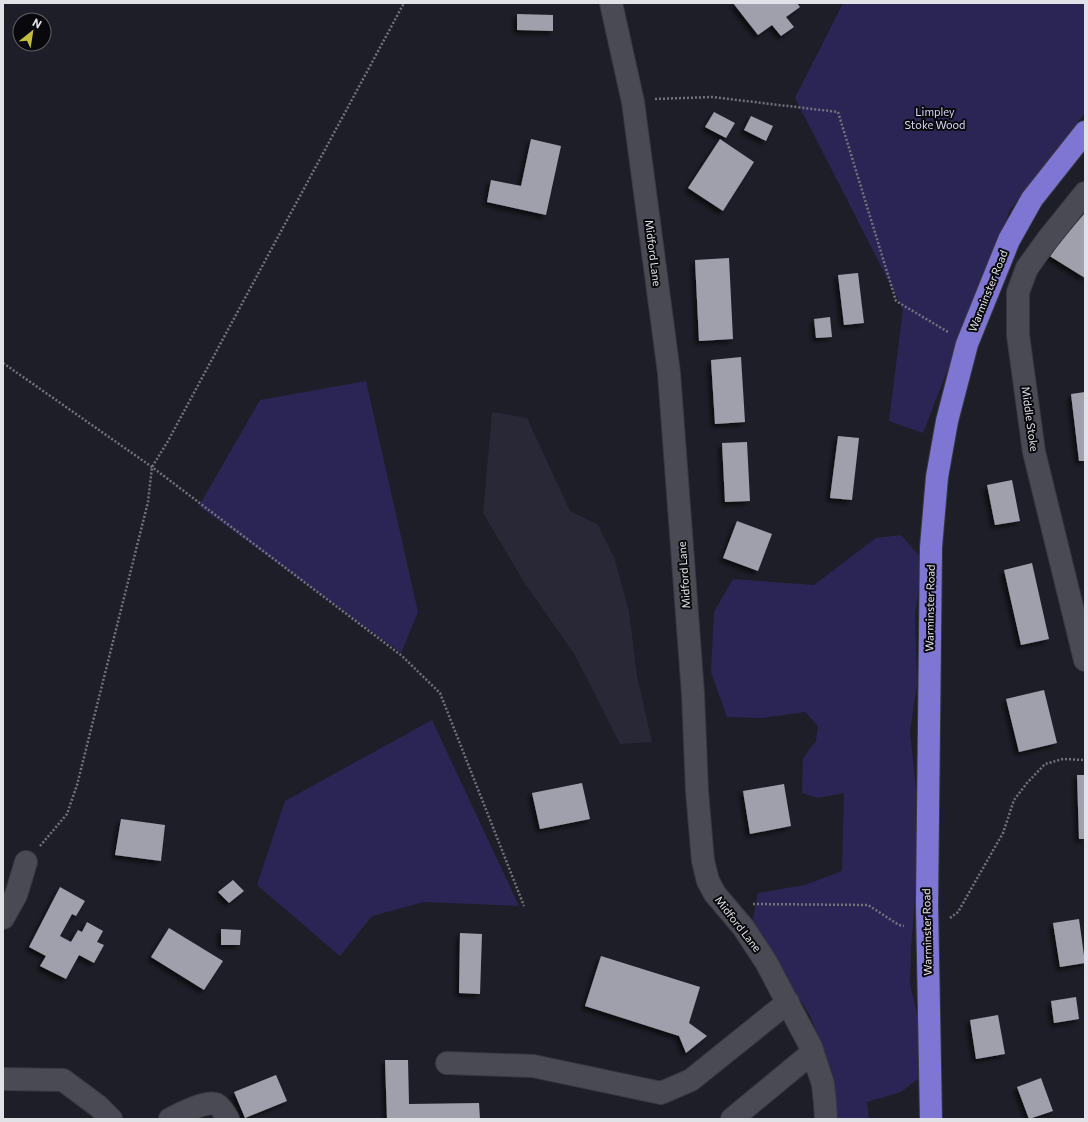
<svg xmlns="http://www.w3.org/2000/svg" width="1088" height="1122" viewBox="0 0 1088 1122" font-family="Commissioner,sans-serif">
  <defs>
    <filter id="shadow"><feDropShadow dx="-3.5" dy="3.5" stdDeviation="2" flood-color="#0009"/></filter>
  </defs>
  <rect width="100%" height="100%" fill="#1e1e28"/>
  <path fill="#282837" d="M 492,412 L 527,418 L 570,511 L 597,524 L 614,557 L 629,611 L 637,676 L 652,742 L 620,744 L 575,655 L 524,582 L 483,513 Z"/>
  <path fill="#2b2555" d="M 843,3 L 1085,3 L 1085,113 L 1010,210 L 923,433 L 889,421 L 903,309 L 795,98 Z
    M 366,381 L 418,612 L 401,653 L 199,506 L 260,400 Z
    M 901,535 L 923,560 L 915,615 L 917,684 L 910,732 L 919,818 L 919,849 L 911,948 L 910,984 L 923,1039 L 919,1078 L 901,1092 L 867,1102 L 869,1119 L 837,1119 L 832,1072 L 810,1016 L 752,923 L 758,893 L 805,885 L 842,871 L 844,793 L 818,798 L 802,793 L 803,758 L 816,741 L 818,726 L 805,712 L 762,718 L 727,717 L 711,672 L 714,612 L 733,579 L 814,585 L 876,538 Z
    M 432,720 L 519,906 L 424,902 L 372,916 L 340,956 L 257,885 L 285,801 Z"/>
  <path fill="#a09fac" filter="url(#shadow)" d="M 733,3 L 797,3 L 800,7 L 786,17 L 794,27 L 781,36 L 772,25 L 758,35 Z
    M 517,14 L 553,15 L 553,31 L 517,30 Z
    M 714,112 L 735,123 L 726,138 L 705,127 Z
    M 751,116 L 773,126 L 766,141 L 744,130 Z
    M 531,139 L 561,146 L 546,215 L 487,202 L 491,180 L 521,186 Z
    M 720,139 L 754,162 L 723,211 L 688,188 Z
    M 1085,213 L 1085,278 L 1048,255 Z
    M 729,258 L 733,339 L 699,341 L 695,260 Z
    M 858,273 L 864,323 L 844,325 L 838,275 Z
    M 830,317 L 832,337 L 816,338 L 814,319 Z
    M 741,357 L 745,422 L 715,424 L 711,360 Z
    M 1085,392 L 1085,461 L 1079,461 L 1071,394 Z
    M 838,436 L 859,438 L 852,500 L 830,498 Z
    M 747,442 L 750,501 L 725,502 L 722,443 Z
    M 1012,480 L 1020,521 L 995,525 L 987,485 Z
    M 737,521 L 772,534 L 758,571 L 723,558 Z
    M 1032,563 L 1049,639 L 1021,645 L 1004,570 Z
    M 1044,690 L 1057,743 L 1019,752 L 1006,699 Z
    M 1077,775 L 1085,775 L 1085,839 L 1079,839 Z
    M 582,783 L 590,819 L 540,829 L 532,793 Z
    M 784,784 L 791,826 L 750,834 L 743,791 Z
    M 121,819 L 165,825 L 161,861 L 115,855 Z
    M 233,880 L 244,891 L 229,903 L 218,892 Z
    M 60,887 L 85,901 L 76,916 L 72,914 L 60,936 L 71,942 L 78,930 L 82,932 L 87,922 L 103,931 L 97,942 L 104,945 L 94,963 L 79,955 L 66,979 L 40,966 L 46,956 L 29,947 Z
    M 1079,919 L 1085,963 L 1060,967 L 1053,923 Z
    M 169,928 L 223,961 L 204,990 L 151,957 Z
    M 221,929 L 241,930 L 240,945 L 221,945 Z
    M 460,933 L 482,934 L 480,994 L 459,993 Z
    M 601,956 L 700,987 L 689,1023 L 707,1036 L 686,1053 L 679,1036 L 585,1006 Z
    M 1076,997 L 1079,1019 L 1054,1023 L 1051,1001 Z
    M 998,1015 L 1005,1054 L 976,1059 L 970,1020 Z
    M 385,1060 L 408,1060 L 409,1104 L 479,1103 L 480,1119 L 387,1119 Z
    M 276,1075 L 287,1101 L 245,1118 L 234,1092 Z
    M 1041,1078 L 1053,1111 L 1029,1119 L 1017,1087 Z"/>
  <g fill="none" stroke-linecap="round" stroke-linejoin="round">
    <defs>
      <path id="minor" d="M 611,3 L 633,102 L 669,373 L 693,694 L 697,791 L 703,861 L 708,881 L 715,894 L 743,927 L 766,962 L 811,1047 L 823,1084 L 825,1103 L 826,1119
        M 1085,193 L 1048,239 L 1027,268 L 1018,292 L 1018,335 L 1034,452 L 1085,660
        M 3,918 L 16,895 L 26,862
        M 447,1063 L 533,1066 L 661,1093 L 691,1080 L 788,1002
        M 3,1079 L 63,1080 L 98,1106 L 111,1119
        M 170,1119 C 179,1114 207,1100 216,1104 C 222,1107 225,1114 228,1119
        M 732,1119 L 813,1052"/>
      <path id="highway" d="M 931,1119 L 927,904 L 931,547 L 937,477 L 947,421 L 967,344 L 1009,240 L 1032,199 L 1085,132"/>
    </defs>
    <use href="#minor" stroke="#383840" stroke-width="24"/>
    <use href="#highway" stroke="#383840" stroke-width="24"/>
    <path stroke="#72727b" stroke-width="2.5" stroke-dasharray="2 2" stroke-linecap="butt" d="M 655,99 L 712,97 L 838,112 L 896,301 L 948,332
      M 3,363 L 152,467 L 402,656 L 440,693 L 524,906
      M 40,846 L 67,814 L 77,785 L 148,502 L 152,467 L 168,441 L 404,3
      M 753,904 L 868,905 L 899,925 L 904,926
      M 950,918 L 958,912 L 1003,833 L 1014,800 L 1027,783 L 1045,764 L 1063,759 L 1085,760"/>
    <use href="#minor" stroke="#4a4a55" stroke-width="22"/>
    <use href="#highway" stroke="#7f76d4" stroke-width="22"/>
  </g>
  <g text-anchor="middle" stroke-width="4" stroke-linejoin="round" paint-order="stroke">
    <g font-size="11" fill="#d8d8fb" stroke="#09090d">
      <text x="935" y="116">Limpley<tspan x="935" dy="13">Stoke Wood</tspan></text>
    </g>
    <g font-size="11" fill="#e1e1e8" stroke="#09090d">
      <text transform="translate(653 253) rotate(83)" y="4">Midford Lane</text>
      <text transform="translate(988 291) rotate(-68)" y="4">Warminster Road</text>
      <text transform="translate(1030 419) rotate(82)" y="4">Middle Stoke</text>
      <text transform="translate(684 575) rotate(-94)" y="4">Midford Lane</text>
      <text transform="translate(930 608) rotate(-89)" y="4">Warminster Road</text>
      <text transform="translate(738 924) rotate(52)" y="4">Midford Lane</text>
      <text transform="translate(927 932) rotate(-91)" y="4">Warminster Road</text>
    </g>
  </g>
  <rect width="1088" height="1122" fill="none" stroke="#e1e1e8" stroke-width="8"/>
  <g transform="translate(32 32) rotate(30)"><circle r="19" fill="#09090d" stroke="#5f5f65"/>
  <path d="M0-3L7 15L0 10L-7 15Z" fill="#c4bc3e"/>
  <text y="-6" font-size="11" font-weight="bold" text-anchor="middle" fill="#e1e1e8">N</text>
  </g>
</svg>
